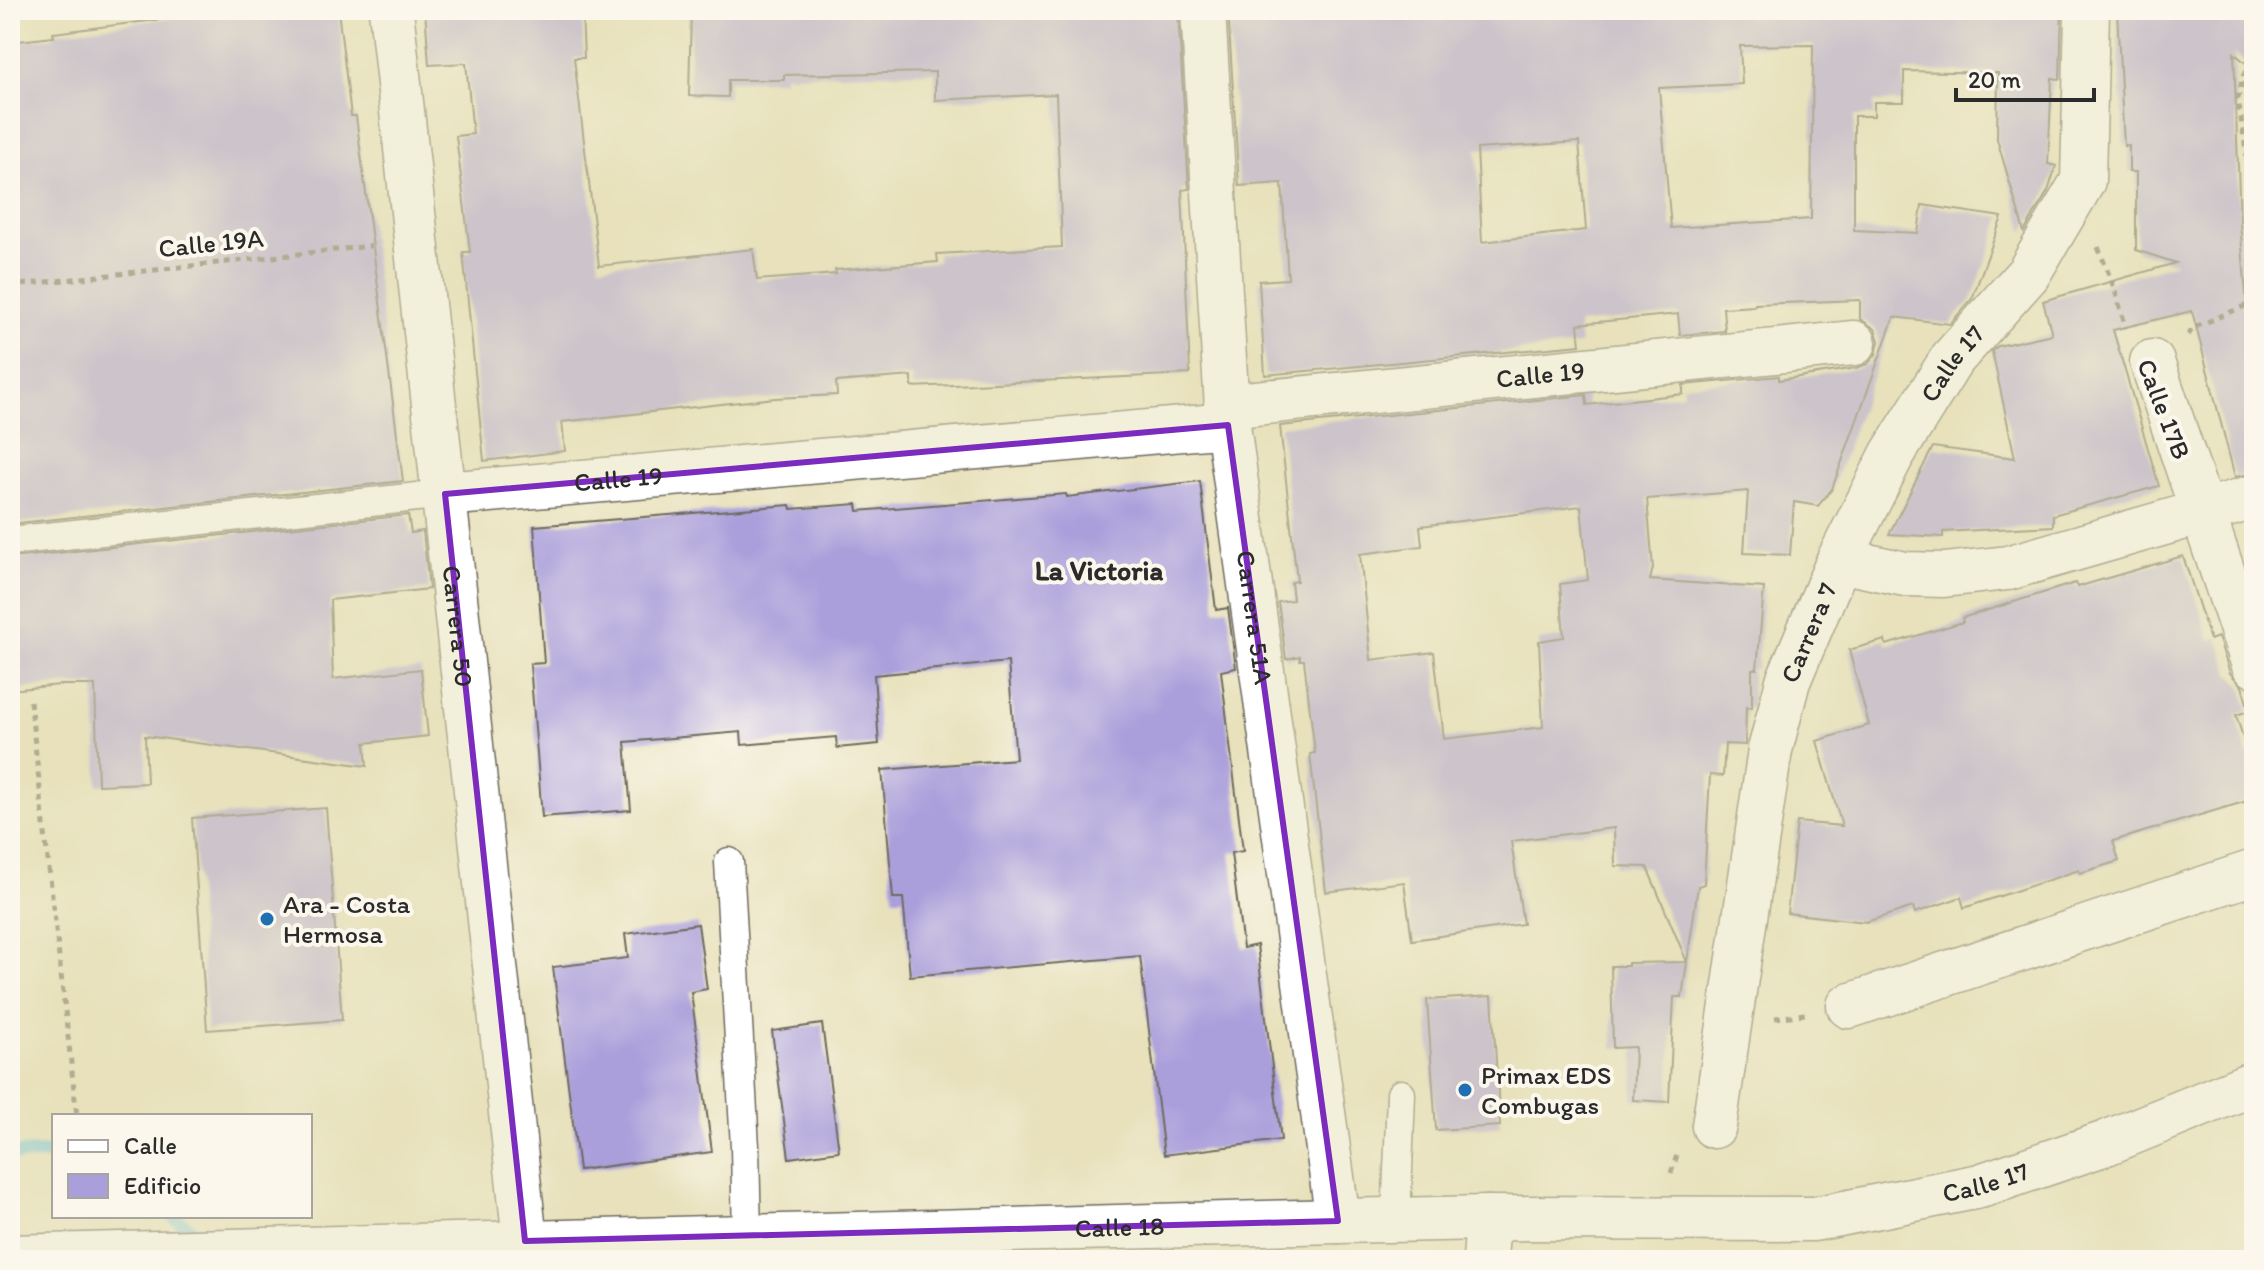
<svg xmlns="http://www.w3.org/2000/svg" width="2264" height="1270" viewBox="0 0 2264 1270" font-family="Itim,sans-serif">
  <rect width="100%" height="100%" fill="#fbf7ec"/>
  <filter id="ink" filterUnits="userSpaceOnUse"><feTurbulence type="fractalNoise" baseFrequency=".0125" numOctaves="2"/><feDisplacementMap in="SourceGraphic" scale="16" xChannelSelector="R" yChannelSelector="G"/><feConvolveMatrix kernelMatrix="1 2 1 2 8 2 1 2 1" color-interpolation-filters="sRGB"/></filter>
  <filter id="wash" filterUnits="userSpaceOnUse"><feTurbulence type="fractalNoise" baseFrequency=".006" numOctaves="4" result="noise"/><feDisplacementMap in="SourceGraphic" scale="32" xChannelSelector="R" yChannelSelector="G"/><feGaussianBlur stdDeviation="1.8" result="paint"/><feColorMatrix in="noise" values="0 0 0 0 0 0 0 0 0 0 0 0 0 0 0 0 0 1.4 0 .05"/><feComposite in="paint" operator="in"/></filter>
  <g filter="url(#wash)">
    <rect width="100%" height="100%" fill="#e8e1bc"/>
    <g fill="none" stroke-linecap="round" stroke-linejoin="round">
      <path stroke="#62bfe0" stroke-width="14" d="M 10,1154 L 54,1153
        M 173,1216 L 204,1240"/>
    </g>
    <g id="blocks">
      <path fill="#aa9fdb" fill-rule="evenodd" d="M 234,10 L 338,10 L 351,116 L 356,116 L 403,481 L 10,524 L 10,183 L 20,182 L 10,101 L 10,42 L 54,37 L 53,33 Z
        M 425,10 L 582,10 L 584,58 L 574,58 L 599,266 L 753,249 L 757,280 L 836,274 L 835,270 L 938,262 L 937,254 L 1062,247 L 1056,94 L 935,100 L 935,72 L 784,75 L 784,80 L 728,80 L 728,97 L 689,96 L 691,10 L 1178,10 L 1189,189 L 1182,190 L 1190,374 L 912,387 L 912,376 L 836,382 L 837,395 L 775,398 L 562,422 L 565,451 L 484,461 L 463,252 L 470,252 L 456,136 L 473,134 L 466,63 L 429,65 Z
        M 1228,10 L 2062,10 L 2060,79 L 2052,78 L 2048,164 L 2056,166 L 2048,191 L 2024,232 L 1997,139 L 1998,73 L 1904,71 L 1904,102 L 1874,102 L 1874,116 L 1854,116 L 1854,230 L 1918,233 L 1922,205 L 2002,217 L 1972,299 L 1950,324 L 1894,317 L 1832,489 L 1818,506 L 1794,502 L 1790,555 L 1744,553 L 1748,491 L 1647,499 L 1653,568 L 1650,580 L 1764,588 L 1757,669 L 1752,669 L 1752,708 L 1746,707 L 1745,745 L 1725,744 L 1723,776 L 1710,775 L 1704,884 L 1698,886 L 1682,997 L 1674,997 L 1669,1102 L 1633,1100 L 1635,1047 L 1613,1048 L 1611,966 L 1628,966 L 1628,963 L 1687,962 L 1647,867 L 1615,866 L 1614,828 L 1511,841 L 1523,924 L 1412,940 L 1404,882 L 1326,892 L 1310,754 L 1315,753 L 1304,660 L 1300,660 L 1300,656 L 1286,659 L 1278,602 L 1293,600 L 1291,582 L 1297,581 L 1280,426 L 1586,395 L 1587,405 L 1683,394 L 1683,385 L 1779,376 L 1779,380 L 1856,368 L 1868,364 L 1876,354 L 1879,341 L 1875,329 L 1860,319 L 1860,300 L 1755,304 L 1755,306 L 1723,308 L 1725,331 L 1680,335 L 1678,314 L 1578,324 L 1580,345 L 1265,375 L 1259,281 L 1288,279 L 1282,183 L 1239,186 ZM 1813,45 L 1811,219 L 1671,228 L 1659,88 L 1742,84 L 1740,46 ZM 1579,142 L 1586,230 L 1482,242 L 1477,149 ZM 1581,506 L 1588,580 L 1560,584 L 1564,637 L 1539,641 L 1543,727 L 1444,739 L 1434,652 L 1371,660 L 1360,554 L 1422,546 L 1420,526 Z
        M 2117,10 L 2254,10 L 2254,70 L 2234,53 L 2240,223 L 2248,318 L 2254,316 L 2254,473 L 2235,477 L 2192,311 L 2113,330 L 2159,486 L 2053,515 L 2053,526 L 1943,532 L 1943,537 L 1889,534 L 1933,447 L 2015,458 L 1992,351 L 1998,346 L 2052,334 L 2043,301 L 2176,263 L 2136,250 L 2136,172 L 2129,172 L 2129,145 L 2124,146 Z
        M 1200,481 L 1216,610 L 1228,608 L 1236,668 L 1221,671 L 1243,851 L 1231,853 L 1243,948 L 1257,945 L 1281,1140 L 1164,1155 L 1140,956 L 910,976 L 903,898 L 893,898 L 882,770 L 1016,759 L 1008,662 L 874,675 L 879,744 L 837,748 L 836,737 L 742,745 L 741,732 L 625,742 L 631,810 L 542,817 L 530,664 L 544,663 L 534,526 L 790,505 L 791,509 L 857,504 L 858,511 L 1066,494 L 1067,497 Z
        M 408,515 L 411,533 L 423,531 L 429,589 L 330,600 L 333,679 L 421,669 L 428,736 L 365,743 L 367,766 L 145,736 L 147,783 L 98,785 L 95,685 L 60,685 L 10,690 L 10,558 Z
        M 2183,556 L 2210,640 L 2218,637 L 2230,673 L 2242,686 L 2249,711 L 2236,715 L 2254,773 L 2254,799 L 2113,841 L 2119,861 L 2080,873 L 2079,870 L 1964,908 L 1961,897 L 1915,913 L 1913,907 L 1866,922 L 1787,913 L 1797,822 L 1842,826 L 1817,741 L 1869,725 L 1849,650 L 1885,640 L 1886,645 L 1963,622 L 1962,618 L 2075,583 L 2077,587 Z
        M 326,808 L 342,1020 L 207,1030 L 192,818 Z
        M 698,924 L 707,989 L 691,992 L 712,1152 L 579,1170 L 553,967 L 628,958 L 625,934 Z
        M 1492,996 L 1500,1126 L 1436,1130 L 1427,1000 Z
        M 822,1024 L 839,1151 L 789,1158 L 772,1031 Z"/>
    </g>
  </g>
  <g filter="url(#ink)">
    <use href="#blocks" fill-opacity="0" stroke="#6d6b5e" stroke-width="2"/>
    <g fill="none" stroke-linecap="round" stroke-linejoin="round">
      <defs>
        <path id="lane" d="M 10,541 L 445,494
          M 729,862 L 745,1147 L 747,1236
          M 1396,1221 L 1401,1094"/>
        <g id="street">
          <path id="s1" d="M 391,10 L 525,1241"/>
          <path id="s2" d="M 1203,10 L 1228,425 L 1338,1221"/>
          <path d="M 2152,362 L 2254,665"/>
          <path id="s3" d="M 1226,406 L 1854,343"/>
          <path id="s4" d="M 445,494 L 1228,425"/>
          <path d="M 1839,560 L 1905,574 L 1944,575 L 2008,568 L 2254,497"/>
          <path d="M 1849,1006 L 2254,872"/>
          <path id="s5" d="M 1714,1126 L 1770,750 L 1788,681 L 1839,560 L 1892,455 L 1952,359 L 2028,274 L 2083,181 L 2087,10"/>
          <path d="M 1485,1260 L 1488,1218"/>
        </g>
        <g id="secondary">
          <path id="s6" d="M 10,1257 L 1338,1221 L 1488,1218 L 1814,1219 L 1980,1186 L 2106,1143 L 2254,1083"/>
        </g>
      </defs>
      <use href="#lane" stroke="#6d6b5e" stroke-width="31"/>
      <use href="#street" stroke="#6d6b5e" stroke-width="47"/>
      <use href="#secondary" stroke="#6d6b5e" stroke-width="47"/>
      <path stroke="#6d6b5e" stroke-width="5" stroke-dasharray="6 6" stroke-linecap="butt" d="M 2254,62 L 2243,76 L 2238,99 L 2254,202
        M 2098,247 L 2115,290 L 2126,328
        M 10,286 L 371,246
        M 2188,335 L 2193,328 L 2254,302
        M 30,701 L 77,1116
        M 1775,1018 L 1805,1014
        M 1671,1173 L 1678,1152"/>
      <use href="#lane" stroke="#fff" stroke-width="28"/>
      <use href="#street" stroke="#fff" stroke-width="44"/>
      <use href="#secondary" stroke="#fff" stroke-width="44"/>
    </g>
  </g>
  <path d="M0 0H2264V1270H0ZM 1228,425 L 1338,1221 L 525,1241 L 445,494 Z" fill="#e8e1bc" fill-opacity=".55" fill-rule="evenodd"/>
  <path fill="none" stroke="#7b2cbf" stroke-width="6" stroke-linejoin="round" d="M 1228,425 L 1338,1221 L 525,1241 L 445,494 Z"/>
  <g fill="#1f6fb2" stroke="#fbf7ec" stroke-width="3">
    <circle cx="267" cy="919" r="8"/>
    <circle cx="1465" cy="1090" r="8"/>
  </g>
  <g text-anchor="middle" stroke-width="8" stroke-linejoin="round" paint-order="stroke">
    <g font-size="26" fill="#2b2b2b" stroke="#fbf7ec">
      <text transform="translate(211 243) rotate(-6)" y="9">Calle 19A</text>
      <text dy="9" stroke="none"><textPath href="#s5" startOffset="810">Calle 17</textPath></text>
      <text dy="9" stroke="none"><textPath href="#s3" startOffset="316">Calle 19</textPath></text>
      <text transform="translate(2164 409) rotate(69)" y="9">Calle 17B</text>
      <text dy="9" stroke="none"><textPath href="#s4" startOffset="174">Calle 19</textPath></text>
      <text dy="9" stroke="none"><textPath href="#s2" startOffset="610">Carrera 51A</textPath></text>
      <text dy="9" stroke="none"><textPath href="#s1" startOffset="620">Carrera 50</textPath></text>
      <text dy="9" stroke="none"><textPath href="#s5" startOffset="504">Carrera 7</textPath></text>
      <text dy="9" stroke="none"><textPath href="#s6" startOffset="1980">Calle 17</textPath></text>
      <text dy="9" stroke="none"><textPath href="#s6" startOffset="1110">Calle 18</textPath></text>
    </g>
    <g font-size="26" fill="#2b2b2b" stroke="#fbf7ec" text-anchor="start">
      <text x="283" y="913">Ara - Costa<tspan x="283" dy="30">Hermosa</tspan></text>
      <text x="1481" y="1084">Primax EDS<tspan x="1481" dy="30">Combugas</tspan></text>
    </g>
    <g font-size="28" font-weight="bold" fill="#2b2b2b" stroke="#fbf7ec">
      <text x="1099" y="580">La Victoria</text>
    </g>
  </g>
  <rect width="2264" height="1270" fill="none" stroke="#fbf7ec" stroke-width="40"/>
  <rect x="52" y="1114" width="260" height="104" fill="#fbf7ec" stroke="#a8a59f" stroke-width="2"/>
  <rect x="68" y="1140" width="40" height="12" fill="#ffffff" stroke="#a8a59f" stroke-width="2"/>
  <text x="124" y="1154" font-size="24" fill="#2b2b2b">Calle</text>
  <rect x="68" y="1174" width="40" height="24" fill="#aa9fdb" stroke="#a8a59f" stroke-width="2"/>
  <text x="124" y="1194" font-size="24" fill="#2b2b2b">Edificio</text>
  <path d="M1956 88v12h138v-12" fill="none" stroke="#2b2b2b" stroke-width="4"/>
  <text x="1968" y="88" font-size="24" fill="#2b2b2b" stroke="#fbf7ec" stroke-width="6" paint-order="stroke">20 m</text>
</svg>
